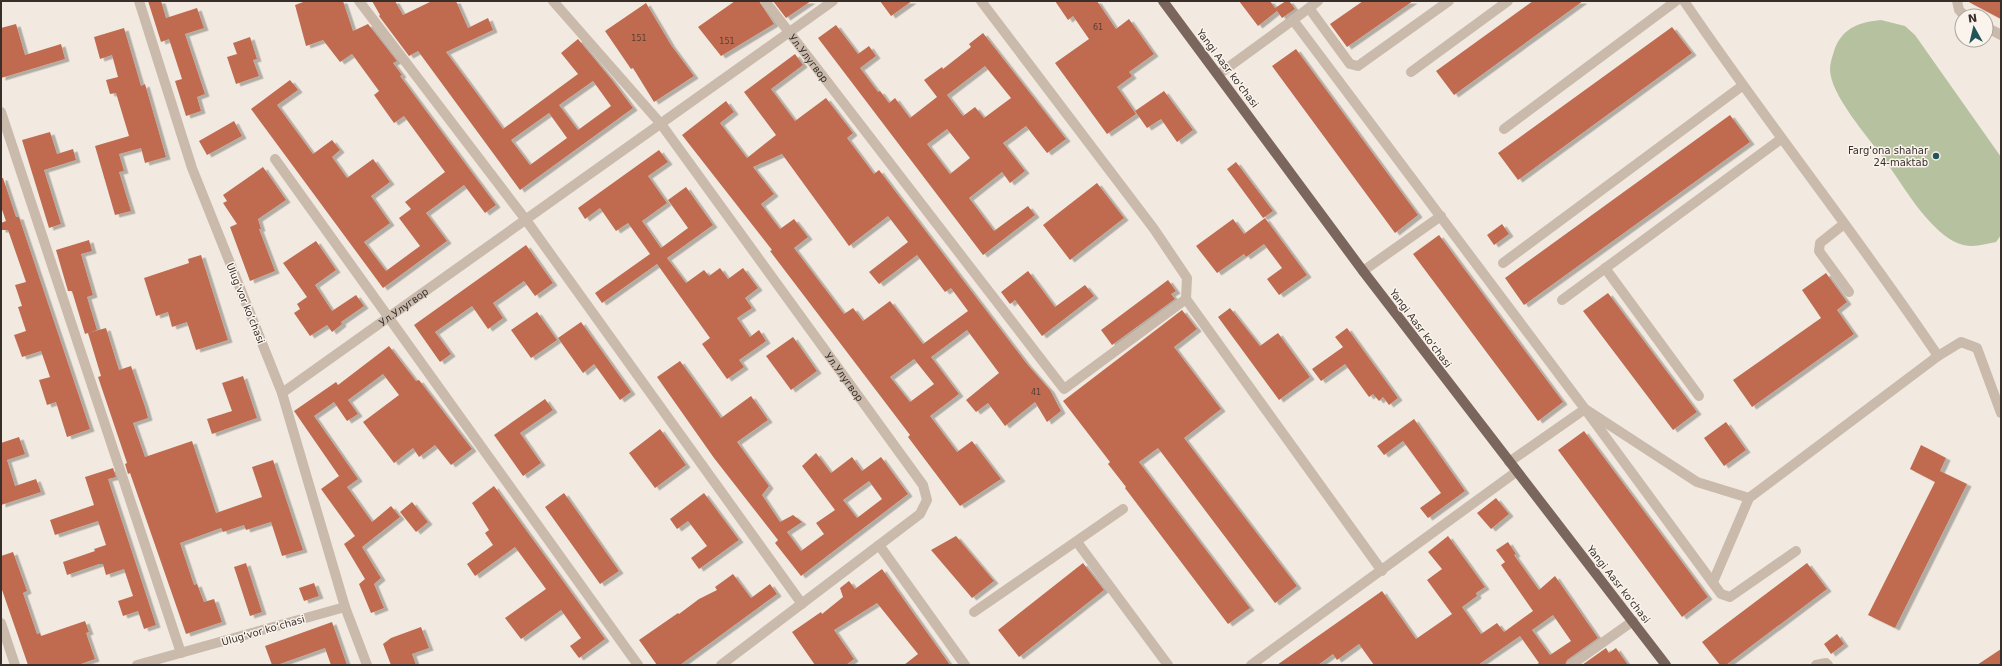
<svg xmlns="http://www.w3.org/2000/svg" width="2002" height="666" viewBox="0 0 2002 666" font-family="'DejaVu Sans',sans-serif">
  <defs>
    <filter id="shadow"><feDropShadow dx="4.5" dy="2.5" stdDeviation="0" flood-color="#0004"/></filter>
  </defs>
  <rect width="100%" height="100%" fill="#f2eae0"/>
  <path fill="#b6c1a0" d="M 1881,20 L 1905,26 L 1915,35 L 2001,157 L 2001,235 L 1996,242 C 1982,245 1969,249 1955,242 C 1926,227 1903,185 1884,159 C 1869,138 1830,95 1830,69 C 1830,62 1833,55 1835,48 C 1844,27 1860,22 1881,20 Z"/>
  <path fill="#c06b50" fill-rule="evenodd" filter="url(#shadow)" d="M 148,1 L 161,1 L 166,18 L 197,8 L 204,28 L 185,34 L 205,94 L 197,97 L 201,111 L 186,116 L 175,81 L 182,79 L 169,39 L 161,42 Z
    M 306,1 L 343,1 L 353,31 L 368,24 L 397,61 L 393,63 L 402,75 L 400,76 L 496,205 L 485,213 L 464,185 L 426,213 L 447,241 L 383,288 L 251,109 L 290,80 L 298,90 L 277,105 L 313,154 L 332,140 L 340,150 L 332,157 L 347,178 L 373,159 L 390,182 L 371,196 L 390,223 L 364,242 L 386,271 L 420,246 L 399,218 L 411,209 L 405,202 L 445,172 L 404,116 L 394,123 L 374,95 L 379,91 L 352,54 L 340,62 L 323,40 L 306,46 L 295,5 Z
    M 372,1 L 395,1 L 403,15 L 432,1 L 456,1 L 468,28 L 488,18 L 493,30 L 446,52 L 503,129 L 578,74 L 561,53 L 578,39 L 612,80 L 633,108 L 520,190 L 418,51 L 409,56 L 379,16 L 380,15 ZM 593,81 L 611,106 L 578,130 L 559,105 ZM 549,113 L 567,138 L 530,165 L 511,140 Z
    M 735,1 L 759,1 L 774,24 L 721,56 L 698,27 Z
    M 773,1 L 811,1 L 786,18 Z
    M 880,1 L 912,1 L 891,16 Z
    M 1055,1 L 1097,1 L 1116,29 L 1129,19 L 1154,54 L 1129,72 L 1132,76 L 1117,87 L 1136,114 L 1107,134 L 1055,63 L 1089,39 L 1073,16 L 1068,20 Z
    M 1239,1 L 1270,1 L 1277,11 L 1258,26 Z
    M 1286,1 L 1289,1 L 1295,9 L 1282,18 L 1275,8 Z
    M 1363,1 L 1413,1 L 1347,47 L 1330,24 Z
    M 1533,1 L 1583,1 L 1454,95 L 1436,71 Z
    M 1967,1 L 2001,1 L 2001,19 Z
    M 646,3 L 671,45 L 694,76 L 654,102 L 633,68 L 631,69 L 605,31 Z
    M 16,24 L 25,55 L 61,44 L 65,59 L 1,78 L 1,28 Z
    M 836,25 L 858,54 L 869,46 L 876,56 L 860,68 L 878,92 L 880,91 L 889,103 L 895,98 L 910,118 L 937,97 L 924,80 L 942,67 L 943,69 L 971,47 L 969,44 L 983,33 L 1066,139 L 1047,153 L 1026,126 L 1003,143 L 1025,171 L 1010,183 L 1002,172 L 969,198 L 994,231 L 1028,206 L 1035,215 L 983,255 L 818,38 ZM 985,66 L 1011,98 L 984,118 L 975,107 L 963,116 L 947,95 ZM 947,129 L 970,158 L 950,174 L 927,144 Z
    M 1672,27 L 1692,53 L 1518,180 L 1498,153 Z
    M 124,28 L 141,86 L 145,84 L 166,157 L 145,163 L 141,148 L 119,154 L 124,171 L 119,172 L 131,211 L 115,215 L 95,146 L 129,136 L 116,93 L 110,94 L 106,80 L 118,77 L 112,55 L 100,59 L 94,37 Z
    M 250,37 L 257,59 L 253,60 L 259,76 L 236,84 L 227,57 L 237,54 L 233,43 Z
    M 1296,49 L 1418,215 L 1395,233 L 1272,66 Z
    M 795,54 L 803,65 L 771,89 L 795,121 L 826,98 L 853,133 L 847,138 L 874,174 L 879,170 L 1027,364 L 1050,390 L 1061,411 L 1047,422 L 1035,402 L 1005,426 L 988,403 L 976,412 L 966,400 L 999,373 L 967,330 L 931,357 L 959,394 L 930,416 L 957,452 L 972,441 L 1001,479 L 960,506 L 908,437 L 910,435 L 770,251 L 772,250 L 682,135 L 726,101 L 734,112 L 720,123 L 747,158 L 776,135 L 744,92 ZM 782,154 L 849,246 L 888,216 L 908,242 L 869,272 L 879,284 L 917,255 L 945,292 L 951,288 L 968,311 L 923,344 L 890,301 L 863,321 L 853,308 L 844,314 L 794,248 L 808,237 L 794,219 L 780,229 L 761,204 L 774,194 L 753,167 ZM 914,359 L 934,384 L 910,402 L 890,377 Z
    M 1164,91 L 1193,130 L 1177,142 L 1161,119 L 1147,128 L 1135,111 Z
    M 1730,115 L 1750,142 L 1524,305 L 1505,278 Z
    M 234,121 L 242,136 L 207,155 L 199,141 Z
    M 50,132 L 57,154 L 73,149 L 76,160 L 44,170 L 61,224 L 49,228 L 22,140 Z
    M 659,150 L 668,162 L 648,176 L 667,203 L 642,221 L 661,248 L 688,228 L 668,200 L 686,187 L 713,225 L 667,258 L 686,283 L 704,270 L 709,276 L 720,268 L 728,279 L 743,268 L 758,288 L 745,298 L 752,308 L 737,318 L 750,337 L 759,330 L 766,341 L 739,360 L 744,367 L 727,379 L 702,344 L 710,338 L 657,264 L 602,303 L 595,293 L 650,254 L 628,223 L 616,231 L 600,208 L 585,219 L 578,208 Z
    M 1236,162 L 1273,211 L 1263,218 L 1227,169 Z
    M 263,167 L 286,200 L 258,219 L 261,229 L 259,229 L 275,271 L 250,281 L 230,227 L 237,224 L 223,203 L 227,201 L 223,195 Z
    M 1,178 L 3,178 L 16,217 L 19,217 L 90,429 L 67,437 L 56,402 L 47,405 L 39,380 L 50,377 L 41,351 L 22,357 L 14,335 L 26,331 L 18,307 L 22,306 L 15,285 L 26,282 L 8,230 L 1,230 L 1,223 L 6,221 L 1,207 Z
    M 1097,183 L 1124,218 L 1070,260 L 1043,225 Z
    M 1265,218 L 1307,275 L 1279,295 L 1267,279 L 1282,268 L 1264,244 L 1246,257 L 1244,254 L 1217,273 L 1196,246 L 1233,219 L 1244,234 Z
    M 1502,224 L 1509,234 L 1494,245 L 1487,235 Z
    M 1439,235 L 1563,402 L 1538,421 L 1413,254 Z
    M 89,240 L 92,251 L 81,254 L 93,295 L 87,297 L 97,330 L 85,334 L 72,291 L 68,291 L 56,250 Z
    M 316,241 L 336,270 L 315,285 L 332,311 L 356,295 L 364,306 L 341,322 L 342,324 L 332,332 L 327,325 L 310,336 L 294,313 L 300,309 L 297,304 L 307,297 L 283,263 Z
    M 526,245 L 553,283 L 535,296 L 524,281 L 493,303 L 503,318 L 488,329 L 472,306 L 435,332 L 451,354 L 440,362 L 414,325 Z
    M 201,255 L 228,340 L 196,350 L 187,322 L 172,327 L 168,312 L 156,316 L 144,278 L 189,263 L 188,259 Z
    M 1028,271 L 1055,307 L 1085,285 L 1094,296 L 1042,336 L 1015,300 L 1010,304 L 1001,292 Z
    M 1826,273 L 1847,302 L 1837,310 L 1854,334 L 1752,407 L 1733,380 L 1821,318 L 1802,290 Z
    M 1168,280 L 1176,291 L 1171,294 L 1175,299 L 1112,345 L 1101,330 Z
    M 1608,293 L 1697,412 L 1673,430 L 1583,311 Z
    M 1230,308 L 1260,346 L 1278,333 L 1310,377 L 1279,400 L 1218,317 Z
    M 1182,310 L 1197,329 L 1174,347 L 1221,409 L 1184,438 L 1297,586 L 1275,603 L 1158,448 L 1139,462 L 1250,608 L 1228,624 L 1125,488 L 1126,487 L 1108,464 L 1110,462 L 1063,401 Z
    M 537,312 L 557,340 L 531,358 L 511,330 Z
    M 581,322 L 631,392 L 620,400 L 594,364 L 583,373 L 558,338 Z
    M 106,328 L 119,370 L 131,366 L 145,407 L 148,418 L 133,423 L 145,457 L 192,441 L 216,513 L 262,497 L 252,467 L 273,460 L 303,550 L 282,556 L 271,522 L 246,530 L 244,525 L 223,532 L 221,528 L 180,543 L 194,585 L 197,584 L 204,602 L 214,599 L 222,622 L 186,634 L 130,473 L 128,474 L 125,464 L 127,463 L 98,377 L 101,376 L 88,333 Z
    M 1347,328 L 1398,398 L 1389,405 L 1383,397 L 1379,401 L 1373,394 L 1369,397 L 1345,364 L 1321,381 L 1312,369 L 1343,347 L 1335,337 Z
    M 793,337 L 817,371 L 791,390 L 766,356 Z
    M 389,346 L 416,381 L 419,380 L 472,449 L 451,465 L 435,445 L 419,457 L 413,448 L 394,463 L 363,422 L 399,395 L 383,374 L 348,400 L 358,414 L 347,421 L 334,402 L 314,416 L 358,479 L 347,487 L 372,522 L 391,506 L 400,517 L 362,547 L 381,578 L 374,584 L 384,608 L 371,613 L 359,584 L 365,579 L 344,544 L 355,536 L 321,489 L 339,476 L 294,411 L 336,382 L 338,385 Z
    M 680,361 L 721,418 L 751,396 L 768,420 L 737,442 L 769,486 L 762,495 L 780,522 L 793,515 L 802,522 L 787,532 L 801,551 L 824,534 L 816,523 L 835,510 L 802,466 L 816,453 L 831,473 L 852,457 L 862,471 L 881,457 L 908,494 L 801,576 L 775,543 L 778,540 L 714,458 L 657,377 ZM 869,481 L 882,499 L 857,518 L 843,500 Z
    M 243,376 L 257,418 L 212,434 L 207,419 L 232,411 L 222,383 Z
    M 545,399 L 553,410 L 520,433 L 541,463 L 523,476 L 494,435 Z
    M 1414,419 L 1465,491 L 1428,518 L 1420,508 L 1441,493 L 1403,441 L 1384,455 L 1377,446 Z
    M 1726,422 L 1746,450 L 1724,466 L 1704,438 Z
    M 660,429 L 686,465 L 655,488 L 629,453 Z
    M 1584,431 L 1708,597 L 1682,617 L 1558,450 Z
    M 19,437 L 25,454 L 7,460 L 15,486 L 36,479 L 41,492 L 1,505 L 1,443 Z
    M 1921,445 L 1946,458 L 1940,471 L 1967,484 L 1895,628 L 1868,615 L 1935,482 L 1910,469 Z
    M 113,468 L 116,477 L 108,479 L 156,625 L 144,629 L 138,611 L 123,616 L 118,601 L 133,596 L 124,569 L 106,575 L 103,564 L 99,564 L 67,575 L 63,562 L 95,551 L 94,549 L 106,545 L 98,521 L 55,535 L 50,520 L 94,505 L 85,477 Z
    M 494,486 L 605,639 L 579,658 L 570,646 L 581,638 L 561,610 L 521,639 L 505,618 L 546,589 L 515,547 L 475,576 L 467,564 L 493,545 L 485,533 L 489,530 L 472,503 Z
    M 564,493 L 619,571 L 600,584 L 545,507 Z
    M 704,493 L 739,540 L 699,569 L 691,558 L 707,546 L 688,521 L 677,529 L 670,519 Z
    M 1496,498 L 1509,514 L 1491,529 L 1477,513 Z
    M 412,502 L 428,522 L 416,532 L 400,512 Z
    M 956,536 L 994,581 L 972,598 L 931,550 Z
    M 1448,536 L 1485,587 L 1476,593 L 1477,596 L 1462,607 L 1481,634 L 1497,623 L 1504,632 L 1533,611 L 1501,565 L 1505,562 L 1496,550 L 1508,542 L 1516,554 L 1514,555 L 1539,590 L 1555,576 L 1598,638 L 1567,660 L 1565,665 L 1536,665 L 1539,663 L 1520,636 L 1478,665 L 1374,665 L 1359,644 L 1337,660 L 1333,654 L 1318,665 L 1277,665 L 1382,591 L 1416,639 L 1452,614 L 1427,580 L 1442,569 L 1428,552 ZM 1553,615 L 1571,641 L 1550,655 L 1532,630 Z
    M 13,552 L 27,591 L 23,593 L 37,634 L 40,633 L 41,636 L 85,621 L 89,632 L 86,633 L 95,659 L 78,665 L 28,665 L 1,587 L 1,556 Z
    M 246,563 L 262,612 L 250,616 L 234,567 Z
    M 1083,563 L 1104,590 L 1019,657 L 998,630 Z
    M 1807,563 L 1827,589 L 1726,665 L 1720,665 L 1702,642 Z
    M 882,569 L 950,665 L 904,665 L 918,654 L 877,603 L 834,630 L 854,659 L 846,665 L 815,665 L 792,632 L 821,612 L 822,614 L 843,597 L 840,588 L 849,581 L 855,589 Z
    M 733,574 L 751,598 L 770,584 L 777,594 L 680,665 L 657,665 L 639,640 L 678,613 L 679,614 L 699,599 L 717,590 L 715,587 Z
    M 314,583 L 319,596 L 304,601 L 299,588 Z
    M 332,622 L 347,665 L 331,665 L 325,648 L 277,665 L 272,665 L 265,646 Z
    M 421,627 L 429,648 L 412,654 L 416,665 L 391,665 L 383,644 L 391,638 Z
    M 1837,634 L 1844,644 L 1831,654 L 1824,644 Z
    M 1606,648 L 1609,653 L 1616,648 L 1628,665 L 1582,665 Z
    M 2001,649 L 2001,665 L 1977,665 Z"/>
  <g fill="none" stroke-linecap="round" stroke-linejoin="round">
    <g stroke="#cabaac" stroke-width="10">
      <path d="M 139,1 L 192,168 L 282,393 L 345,607 L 367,665"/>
      <path d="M 359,1 L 526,220 L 802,604"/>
      <path id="s1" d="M 553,1 L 661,124 L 923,485 L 927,500 L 920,514 L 721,665"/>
      <path id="s2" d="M 765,1 L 1064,389 L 1186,299 L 1382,571"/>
      <path d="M 981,1 L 1154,229 L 1187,278 L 1186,299"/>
      <path d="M 1684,1 C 1766,122 1857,235 1938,356"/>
      <path d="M 1957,1 L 1959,10 L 1965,16"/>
      <path d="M 1309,8 L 1350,64 L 1358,66 L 1449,1"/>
      <path d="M 1293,20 L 1318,1"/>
      <path d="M 1986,27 L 2001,35"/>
      <path d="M 1411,72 L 1508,1"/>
      <path d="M 1219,74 L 1293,20 L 1585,409 L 1697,482 L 1749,498"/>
      <path d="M 1,112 L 181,653"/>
      <path d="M 1504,129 L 1676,1"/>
      <path d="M 275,159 L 638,665"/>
      <path d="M 1844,224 L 1820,243 L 1819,251 L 1849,292"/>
      <path d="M 1503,263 L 1742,86"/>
      <path d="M 1605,268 L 1699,396"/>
      <path d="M 1363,271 L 1441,216"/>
      <path d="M 1562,300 L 1781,139"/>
      <path id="s3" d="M 282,393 L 833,1"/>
      <path d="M 1509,462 L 1585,409 L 1721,594 L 1730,597 L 1796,551"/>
      <path d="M 1077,542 L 1168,665"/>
      <path d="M 879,545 L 965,665"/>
      <path d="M 1713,582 L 1749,498 L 1938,356 L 1961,342 L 1977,348 L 2001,413"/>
      <path d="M 974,612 L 1123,509"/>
      <path d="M 1,623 L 15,665"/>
      <path d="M 137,665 L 345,607"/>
      <path d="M 1251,665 L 1516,472"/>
      <path d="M 1571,665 L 1633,621"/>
      <path d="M 1816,665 L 1826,663 L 1828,665"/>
    </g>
    <path stroke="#7a665d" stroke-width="10" d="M 1163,1 L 1363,271 L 1666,665"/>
  </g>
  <circle fill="#225558" stroke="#faf4ed" stroke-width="1.5" cx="1936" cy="156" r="4"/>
  <g text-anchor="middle" stroke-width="3" stroke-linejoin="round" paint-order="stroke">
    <g font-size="8" fill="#5a3e34">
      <text x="1098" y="30">61</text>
      <text x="639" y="41">151</text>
      <text x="727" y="44">151</text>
      <text x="1036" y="395">41</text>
    </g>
    <g font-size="10" fill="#382f2b" stroke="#faf4ed">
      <text dy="4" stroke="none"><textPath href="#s2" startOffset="72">Ул.Улугвор</textPath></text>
      <text transform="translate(1228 68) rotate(53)" y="4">Yangi Aasr ko'chasi</text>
      <text transform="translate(246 303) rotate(68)" y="4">Ulugʻvor koʻchasi</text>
      <text dy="4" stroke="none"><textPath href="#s3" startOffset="149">Ул.Улугвор</textPath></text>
      <text transform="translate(1421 328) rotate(53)" y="4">Yangi Aasr ko'chasi</text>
      <text dy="4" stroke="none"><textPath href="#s1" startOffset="476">Ул.Улугвор</textPath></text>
      <text transform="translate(1619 584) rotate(52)" y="4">Yangi Aasr ko'chasi</text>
      <text transform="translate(263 630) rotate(-16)" y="4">Ulugʻvor koʻchasi</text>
    </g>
    <g font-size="10" fill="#382f2b" stroke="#faf4ed" text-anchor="end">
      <text x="1928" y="154">Farg'ona shahar<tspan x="1928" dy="12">24-maktab</tspan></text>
    </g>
  </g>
  <rect width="2002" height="666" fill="none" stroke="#382f2b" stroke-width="4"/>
  <g transform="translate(1974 28) rotate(352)"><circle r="19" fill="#faf4ed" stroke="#aca59f"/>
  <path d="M0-3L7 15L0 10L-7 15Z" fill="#225558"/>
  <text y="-6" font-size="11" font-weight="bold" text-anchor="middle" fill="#382f2b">N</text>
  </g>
</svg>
